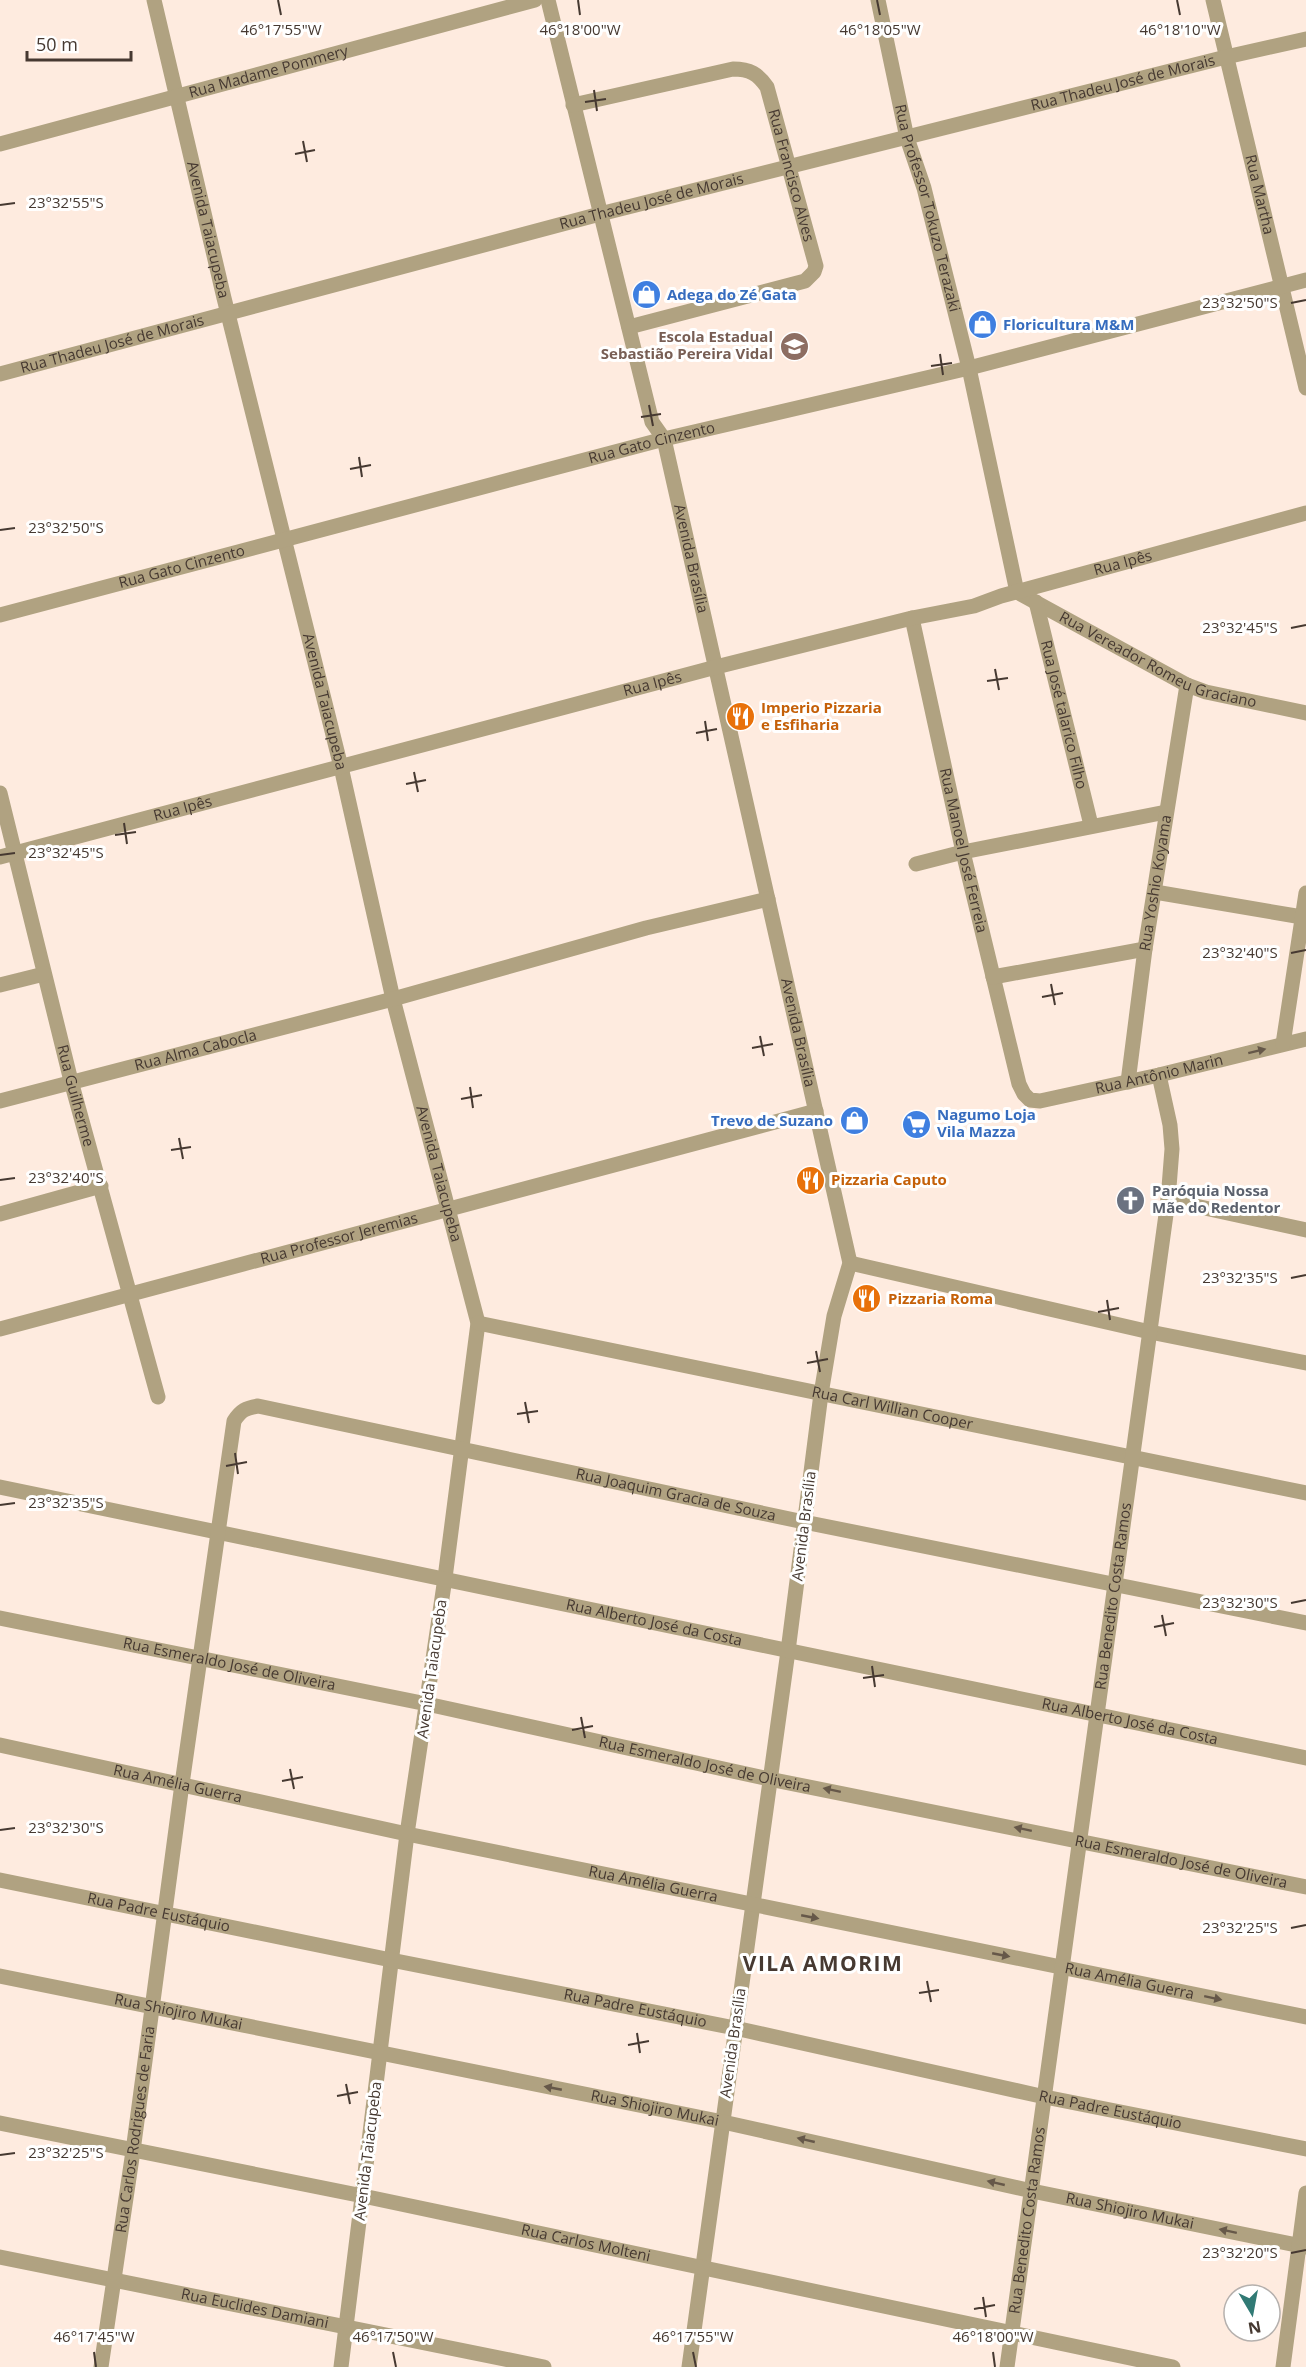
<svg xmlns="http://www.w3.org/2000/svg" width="1306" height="2367" viewBox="0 0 1306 2367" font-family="'Open Sans',sans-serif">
  <rect width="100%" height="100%" fill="#feebdf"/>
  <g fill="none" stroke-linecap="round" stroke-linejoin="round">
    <g stroke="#b0a281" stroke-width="15">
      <path id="s1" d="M 154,0 L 224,298 L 341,767 L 393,999 L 478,1323 L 445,1578 L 407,1834 L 341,2367"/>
      <path id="s2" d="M 548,0 L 652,422 L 664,439 L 850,1263 L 834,1316 L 821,1394 L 788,1651 L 689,2367"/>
      <path id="s3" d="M 878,0 L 907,138 L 924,188 L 969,368 L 1017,592 L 1187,685 L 1206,692 L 1306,713"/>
      <path id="s4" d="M 1213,0 L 1306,388"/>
      <path id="s5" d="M 573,105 L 733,69 C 750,69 758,74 767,87 L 816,266 L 814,272 L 805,281 L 629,327"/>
      <path id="s6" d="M 0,144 L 535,0"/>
      <path id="s7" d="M 0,374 L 600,214 L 1226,57 L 1306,39"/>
      <path id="s8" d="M 1036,602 L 1091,825"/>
      <path id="s9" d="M 0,615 L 664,439 L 969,368 L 1306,280"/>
      <path id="s10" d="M 912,618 L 963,852 L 1019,1084 L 1024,1094 L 1030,1100 L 1040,1101 L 1159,1075 L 1306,1039"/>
      <path id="s11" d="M 0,793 L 71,1081 L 158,1397"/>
      <path id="s12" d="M 0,857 L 716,667 L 912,618 L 974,606 L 1001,596 L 1306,513"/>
      <path d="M 916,864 L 963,852 L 1166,812"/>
      <path d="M 1155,892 L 1302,917"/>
      <path d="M 993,977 L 1145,949"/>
      <path d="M 0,985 L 44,974"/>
      <path d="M 1283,1044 L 1306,893"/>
      <path id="s13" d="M 1128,1082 L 1145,949 L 1187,685"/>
      <path id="s14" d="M 0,1101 L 393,999 L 646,928 L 768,899"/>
      <path d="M 1168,1200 L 1306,1230"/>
      <path d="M 0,1214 L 101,1186"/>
      <path d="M 850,1263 L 1150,1332 L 1306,1363"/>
      <path id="s15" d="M 478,1323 L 1306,1493"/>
      <path id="s16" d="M 0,1329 L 816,1111"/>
      <path id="s17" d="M 0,1487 L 1306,1758"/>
      <path id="s18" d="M 0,1618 L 427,1704 L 769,1779 L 1306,1887"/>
      <path id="s19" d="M 0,1745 L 407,1834 L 1306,2017"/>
      <path id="s20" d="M 0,1880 L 391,1960 L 735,2028 L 1045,2097 L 1306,2149"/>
      <path id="s21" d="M 0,1976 L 723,2122 L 1032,2191 L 1306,2247"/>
      <path id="s22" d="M 0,2123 L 363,2196 L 1173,2367"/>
      <path id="s23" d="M 0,2257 L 544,2367"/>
      <path id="s24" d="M 101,2367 L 133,2151 L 182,1784 L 234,1421 C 241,1410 246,1408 258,1406 L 804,1522 L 1306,1623"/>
      <path id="s25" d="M 1007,2367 L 1168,1200 L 1172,1149 L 1170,1125 L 1159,1075"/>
      <path d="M 1283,2367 L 1306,2193"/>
    </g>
  </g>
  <defs><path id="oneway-solid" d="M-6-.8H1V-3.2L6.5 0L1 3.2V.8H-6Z" transform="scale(1.5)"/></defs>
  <g fill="#665849">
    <use href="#oneway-solid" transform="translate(1257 1051) rotate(-14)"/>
    <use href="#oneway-solid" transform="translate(832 1790) rotate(-168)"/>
    <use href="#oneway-solid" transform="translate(1023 1829) rotate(-168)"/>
    <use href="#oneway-solid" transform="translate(810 1917) rotate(11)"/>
    <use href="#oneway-solid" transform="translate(1001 1955) rotate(11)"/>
    <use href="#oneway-solid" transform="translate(1213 1998) rotate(12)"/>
    <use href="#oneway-solid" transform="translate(553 2088) rotate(-169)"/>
    <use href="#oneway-solid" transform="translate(806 2140) rotate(-167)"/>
    <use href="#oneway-solid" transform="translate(996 2183) rotate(-167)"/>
    <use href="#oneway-solid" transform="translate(1228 2231) rotate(-168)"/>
  </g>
  <path fill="none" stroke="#463931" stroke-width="2" d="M 278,0 L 281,15M 578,0 L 580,15M 877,0 L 880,15M 1177,0 L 1180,15M 594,90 L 597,111M 585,102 L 606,99M 303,141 L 307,162M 295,154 L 315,150M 0,205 L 15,203M 1291,303 L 1306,300M 940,354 L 943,375M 931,366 L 952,363M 649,405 L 653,426M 641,417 L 661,414M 359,457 L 362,477M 350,469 L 371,465M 0,530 L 15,528M 1291,628 L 1306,625M 995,669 L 999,690M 987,681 L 1008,678M 705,721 L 708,741M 696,733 L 717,729M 414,772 L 418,792M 406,784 L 426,780M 124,823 L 127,844M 115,835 L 136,832M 0,855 L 15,853M 1291,953 L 1306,950M 1051,984 L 1055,1005M 1042,997 L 1063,993M 760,1036 L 764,1056M 752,1048 L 773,1044M 470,1087 L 473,1108M 461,1099 L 482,1095M 179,1138 L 183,1159M 171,1150 L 191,1147M 0,1180 L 15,1178M 1291,1278 L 1306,1275M 1107,1300 L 1110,1320M 1098,1312 L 1119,1308M 816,1351 L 820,1372M 807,1363 L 828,1359M 525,1402 L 529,1423M 517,1414 L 538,1411M 235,1453 L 238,1474M 226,1466 L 247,1462M 0,1505 L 15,1503M 1291,1603 L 1306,1600M 1162,1615 L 1166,1636M 1154,1627 L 1174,1623M 872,1666 L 875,1687M 863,1678 L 884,1675M 581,1717 L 585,1738M 572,1730 L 593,1726M 290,1769 L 294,1789M 282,1781 L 303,1777M 0,1830 L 15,1828M 1291,1928 L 1306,1925M 927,1981 L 931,2002M 919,1993 L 939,1990M 637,2033 L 640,2053M 628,2045 L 649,2041M 346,2084 L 350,2104M 337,2096 L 358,2092M 0,2155 L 15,2153M 1291,2253 L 1306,2250M 983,2297 L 986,2317M 974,2309 L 995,2305M 94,2352 L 96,2367M 393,2352 L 396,2367M 693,2352 L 696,2367M 993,2352 L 995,2367"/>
  <defs>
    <symbol id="shop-disc" viewBox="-11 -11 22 22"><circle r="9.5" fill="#3f7fe0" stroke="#fff"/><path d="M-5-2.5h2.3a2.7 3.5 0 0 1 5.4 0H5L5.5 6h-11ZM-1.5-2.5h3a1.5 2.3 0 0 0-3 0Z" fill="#fff"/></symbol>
    <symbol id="school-disc" viewBox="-11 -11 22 22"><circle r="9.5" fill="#8d6e63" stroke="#fff"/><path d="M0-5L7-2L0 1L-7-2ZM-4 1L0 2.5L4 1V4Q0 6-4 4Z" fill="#fff"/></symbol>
    <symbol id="restaurant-disc" viewBox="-11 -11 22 22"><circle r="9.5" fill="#e8710a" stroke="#fff"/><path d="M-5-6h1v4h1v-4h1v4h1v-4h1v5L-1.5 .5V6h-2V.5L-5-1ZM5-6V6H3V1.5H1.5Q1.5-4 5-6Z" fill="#fff"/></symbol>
    <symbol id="supermarket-disc" viewBox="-11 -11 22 22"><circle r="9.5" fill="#3f7fe0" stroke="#fff"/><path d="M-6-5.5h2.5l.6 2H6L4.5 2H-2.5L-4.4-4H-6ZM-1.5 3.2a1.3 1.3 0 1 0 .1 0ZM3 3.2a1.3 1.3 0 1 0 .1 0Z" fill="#fff"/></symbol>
    <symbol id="church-disc" viewBox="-11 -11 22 22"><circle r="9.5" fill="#6b7280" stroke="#fff"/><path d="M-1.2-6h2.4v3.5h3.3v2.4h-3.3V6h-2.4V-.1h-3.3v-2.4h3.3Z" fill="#fff"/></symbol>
  </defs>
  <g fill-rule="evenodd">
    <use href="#shop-disc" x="630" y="278" width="33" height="33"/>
    <use href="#shop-disc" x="966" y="308" width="33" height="33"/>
    <use href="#school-disc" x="778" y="330" width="33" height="33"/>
    <use href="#restaurant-disc" x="724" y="700" width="33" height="33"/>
    <use href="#shop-disc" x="838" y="1104" width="33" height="33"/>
    <use href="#supermarket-disc" x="900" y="1108" width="33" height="33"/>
    <use href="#restaurant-disc" x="794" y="1164" width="33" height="33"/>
    <use href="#church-disc" x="1114" y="1184" width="33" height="33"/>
    <use href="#restaurant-disc" x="850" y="1282" width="33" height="33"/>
  </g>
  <g text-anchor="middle" stroke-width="6" stroke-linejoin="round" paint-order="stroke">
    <g font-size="15" fill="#463931" stroke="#fff">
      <text dy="5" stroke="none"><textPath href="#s6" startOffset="278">Rua Madame Pommery</textPath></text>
      <text dy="5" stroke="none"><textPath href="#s7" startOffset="1160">Rua Thadeu José de Morais</textPath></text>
      <text dy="5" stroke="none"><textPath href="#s5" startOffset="296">Rua Francisco Alves</textPath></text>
      <text dy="5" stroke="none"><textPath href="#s4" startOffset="200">Rua Martha</textPath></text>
      <text dy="5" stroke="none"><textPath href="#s7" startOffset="674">Rua Thadeu José de Morais</textPath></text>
      <text dy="5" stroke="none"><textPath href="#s3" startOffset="214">Rua Professor Tokuzo Terazaki</textPath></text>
      <text dy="5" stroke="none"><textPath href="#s1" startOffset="236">Avenida Taiacupeba</textPath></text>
      <text dy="5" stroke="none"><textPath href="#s7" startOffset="116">Rua Thadeu José de Morais</textPath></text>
      <text dy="5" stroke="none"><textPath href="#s9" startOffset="674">Rua Gato Cinzento</textPath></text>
      <text dy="5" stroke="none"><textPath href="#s2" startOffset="578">Avenida Brasília</textPath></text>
      <text dy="5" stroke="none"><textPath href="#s12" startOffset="1161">Rua Ipês</textPath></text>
      <text dy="5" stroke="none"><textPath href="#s9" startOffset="188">Rua Gato Cinzento</textPath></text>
      <text dy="5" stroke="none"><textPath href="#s3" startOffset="766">Rua Vereador Romeu Graciano</textPath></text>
      <text dy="5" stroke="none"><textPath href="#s12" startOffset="675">Rua Ipês</textPath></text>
      <text dy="5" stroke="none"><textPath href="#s1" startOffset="722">Avenida Taiacupeba</textPath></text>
      <text dy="5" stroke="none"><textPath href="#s8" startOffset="116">Rua José talarico Filho</textPath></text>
      <text dy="5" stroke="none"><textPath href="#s12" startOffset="189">Rua Ipês</textPath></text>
      <text dy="5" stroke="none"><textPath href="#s10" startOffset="238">Rua Manoel José Ferreia</textPath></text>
      <text dy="5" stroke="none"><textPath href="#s13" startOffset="201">Rua Yoshio Koyama</textPath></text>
      <text dy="5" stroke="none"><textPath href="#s2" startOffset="1064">Avenida Brasília</textPath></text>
      <text dy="5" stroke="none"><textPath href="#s14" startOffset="202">Rua Alma Cabocla</textPath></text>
      <text dy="5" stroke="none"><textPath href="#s10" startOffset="630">Rua Antônio Marin</textPath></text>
      <text dy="5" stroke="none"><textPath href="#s11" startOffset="312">Rua Guilherme</textPath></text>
      <text dy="5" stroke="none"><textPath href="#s1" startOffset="1208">Avenida Taiacupeba</textPath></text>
      <text dy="5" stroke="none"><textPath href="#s16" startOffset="351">Rua Professor Jeremias</textPath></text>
      <text dy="5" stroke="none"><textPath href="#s15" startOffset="423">Rua Carl Willian Cooper</textPath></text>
      <text dy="5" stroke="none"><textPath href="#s24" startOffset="1412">Rua Joaquim Gracia de Souza</textPath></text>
      <text transform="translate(804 1526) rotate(-83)" y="5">Avenida Brasília</text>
      <text dy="5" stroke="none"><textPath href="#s25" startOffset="778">Rua Benedito Costa Ramos</textPath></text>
      <text dy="5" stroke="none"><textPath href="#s17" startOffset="668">Rua Alberto José da Costa</textPath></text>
      <text dy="5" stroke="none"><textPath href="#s18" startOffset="234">Rua Esmeraldo José de Oliveira</textPath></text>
      <text transform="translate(432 1669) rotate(-82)" y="5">Avenida Taiacupeba</text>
      <text dy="5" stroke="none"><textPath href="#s17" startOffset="1154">Rua Alberto José da Costa</textPath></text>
      <text dy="5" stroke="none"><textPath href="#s18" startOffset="720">Rua Esmeraldo José de Oliveira</textPath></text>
      <text dy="5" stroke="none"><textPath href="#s19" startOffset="182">Rua Amélia Guerra</textPath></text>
      <text dy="5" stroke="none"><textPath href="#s18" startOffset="1206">Rua Esmeraldo José de Oliveira</textPath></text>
      <text dy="5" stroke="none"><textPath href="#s19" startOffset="668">Rua Amélia Guerra</textPath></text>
      <text dy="5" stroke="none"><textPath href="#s20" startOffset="162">Rua Padre Eustáquio</textPath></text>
      <text dy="5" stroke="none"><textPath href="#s19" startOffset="1154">Rua Amélia Guerra</textPath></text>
      <text dy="5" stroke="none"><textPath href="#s20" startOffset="648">Rua Padre Eustáquio</textPath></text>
      <text dy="5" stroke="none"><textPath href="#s21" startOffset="182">Rua Shiojiro Mukai</textPath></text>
      <text transform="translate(733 2043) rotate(-82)" y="5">Avenida Brasília</text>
      <text dy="5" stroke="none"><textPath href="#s21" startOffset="668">Rua Shiojiro Mukai</textPath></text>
      <text dy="5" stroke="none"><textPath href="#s20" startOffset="1134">Rua Padre Eustáquio</textPath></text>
      <text dy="5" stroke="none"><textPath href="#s24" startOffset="240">Rua Carlos Rodrigues de Faria</textPath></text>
      <text transform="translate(368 2151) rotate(-83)" y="5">Avenida Taiacupeba</text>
      <text dy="5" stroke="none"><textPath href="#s21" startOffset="1154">Rua Shiojiro Mukai</textPath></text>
      <text dy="5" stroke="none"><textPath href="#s25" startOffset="148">Rua Benedito Costa Ramos</textPath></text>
      <text dy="5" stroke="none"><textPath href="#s22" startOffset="598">Rua Carlos Molteni</textPath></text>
      <text dy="5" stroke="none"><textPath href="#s23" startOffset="260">Rua Euclides Damiani</textPath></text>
    </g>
    <g font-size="15" font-weight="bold" fill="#366cbe" stroke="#fff" text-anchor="start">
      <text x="667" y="300">Adega do Zé Gata</text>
      <text x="1003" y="330">Floricultura M&amp;M</text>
      <text x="937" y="1120">Nagumo Loja<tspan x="937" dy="17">Vila Mazza</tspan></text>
      <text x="833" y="1126" text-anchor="end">Trevo de Suzano</text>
    </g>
    <g font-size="15" font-weight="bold" fill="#785e54" stroke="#fff" text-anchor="end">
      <text x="773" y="342">Escola Estadual<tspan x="773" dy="17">Sebastião Pereira Vidal</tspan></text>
    </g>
    <g font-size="15" font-weight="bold" fill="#c56008" stroke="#fff" text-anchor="start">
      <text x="761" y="713">Imperio Pizzaria<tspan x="761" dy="17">e Esfiharia</tspan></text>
      <text x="831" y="1185">Pizzaria Caputo</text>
      <text x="888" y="1304">Pizzaria Roma</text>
    </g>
    <g font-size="15" font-weight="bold" fill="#5b616d" stroke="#fff" text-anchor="start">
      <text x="1152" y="1196">Paróquia Nossa<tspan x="1152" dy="17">Mãe do Redentor</tspan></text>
    </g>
    <g font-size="21" font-weight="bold" letter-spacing="1.5" fill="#463931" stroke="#fff">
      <text x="823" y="1971">VILA AMORIM</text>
    </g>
  </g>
  <g font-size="15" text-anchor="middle" fill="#463931" stroke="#fff" stroke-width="6" stroke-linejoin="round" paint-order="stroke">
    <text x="281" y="35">46°17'55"W</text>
    <text x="580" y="35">46°18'00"W</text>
    <text x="880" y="35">46°18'05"W</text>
    <text x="1180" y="35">46°18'10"W</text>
    <text x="66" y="208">23°32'55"S</text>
    <text x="1240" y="308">23°32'50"S</text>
    <text x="66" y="533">23°32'50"S</text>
    <text x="1240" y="633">23°32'45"S</text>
    <text x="66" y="858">23°32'45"S</text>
    <text x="1240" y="958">23°32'40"S</text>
    <text x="66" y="1183">23°32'40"S</text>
    <text x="1240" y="1283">23°32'35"S</text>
    <text x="66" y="1508">23°32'35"S</text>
    <text x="1240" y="1608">23°32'30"S</text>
    <text x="66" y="1833">23°32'30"S</text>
    <text x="1240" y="1933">23°32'25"S</text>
    <text x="66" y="2158">23°32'25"S</text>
    <text x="1240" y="2258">23°32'20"S</text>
    <text x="94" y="2342">46°17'45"W</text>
    <text x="393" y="2342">46°17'50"W</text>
    <text x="693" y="2342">46°17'55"W</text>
    <text x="993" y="2342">46°18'00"W</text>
  </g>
  <g transform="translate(1252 2313) rotate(170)"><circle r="28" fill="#ffffff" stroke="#b5b0ad" stroke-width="1.5"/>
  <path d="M0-4.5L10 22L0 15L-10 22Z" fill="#317a75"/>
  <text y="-9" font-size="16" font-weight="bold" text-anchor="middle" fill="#463931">N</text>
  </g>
  <path d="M27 51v9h104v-9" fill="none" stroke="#463931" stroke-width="3"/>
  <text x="36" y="51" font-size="18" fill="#463931" stroke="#ffffff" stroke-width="4.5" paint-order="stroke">50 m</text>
</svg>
